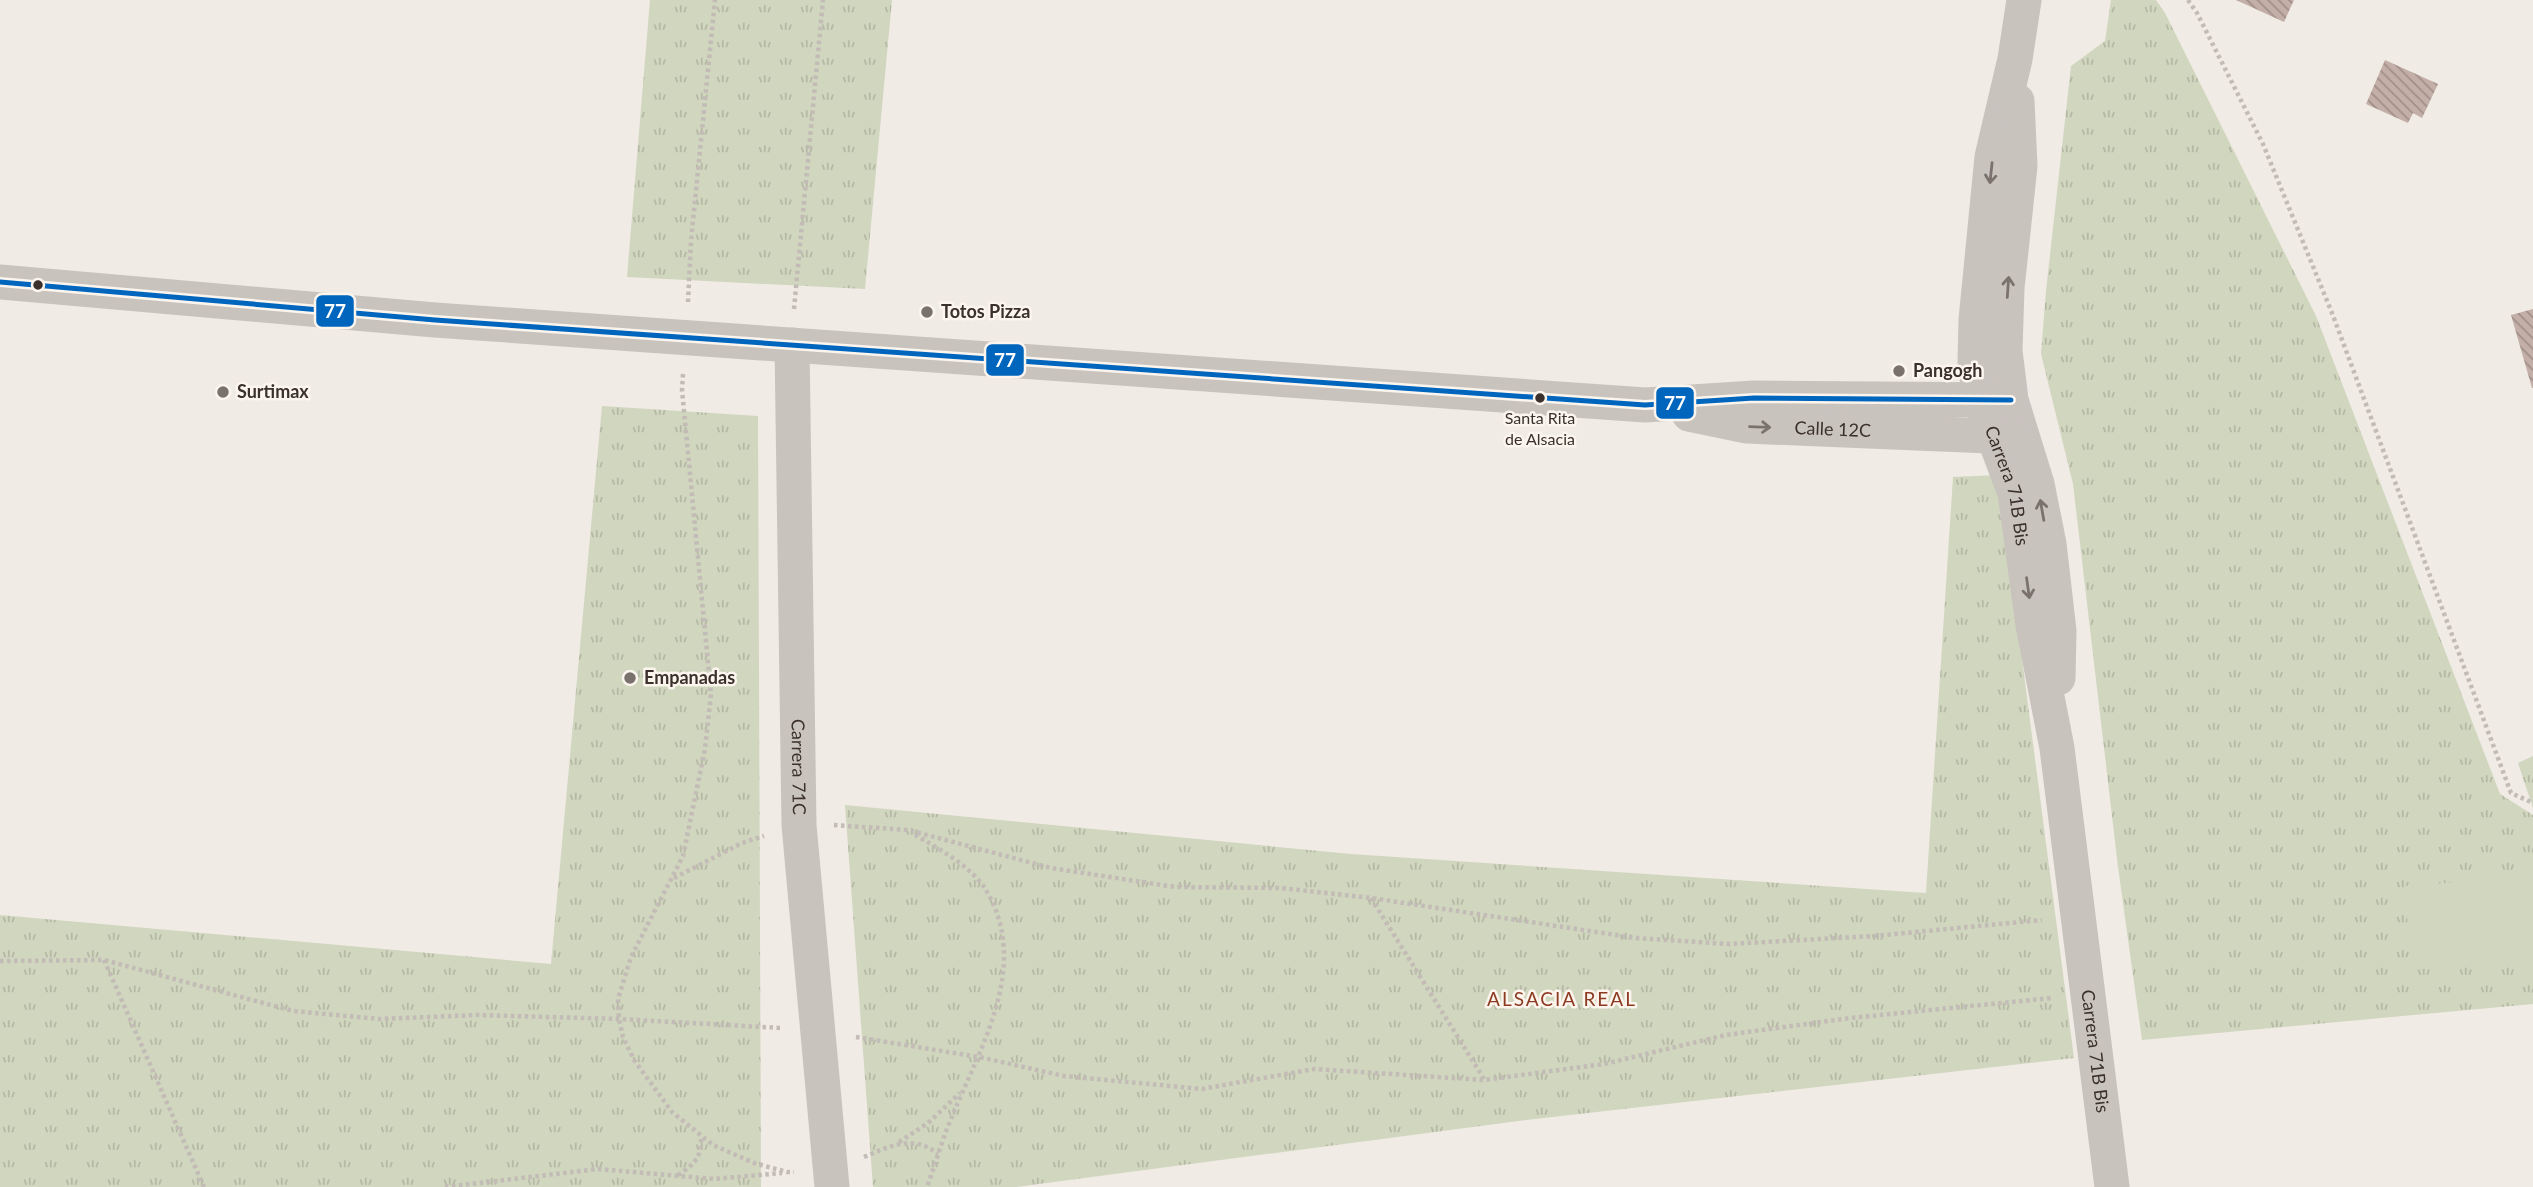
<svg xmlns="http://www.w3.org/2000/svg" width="2533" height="1187" viewBox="0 0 2533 1187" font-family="Lato,sans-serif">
  <defs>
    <pattern id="grass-tufts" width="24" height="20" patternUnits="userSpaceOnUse" patternTransform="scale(1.75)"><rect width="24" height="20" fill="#d1d6bf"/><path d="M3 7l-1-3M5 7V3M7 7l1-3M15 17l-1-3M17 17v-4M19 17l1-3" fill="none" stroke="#b4b8a4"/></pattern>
    <pattern id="building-back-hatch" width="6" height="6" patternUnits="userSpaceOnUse" patternTransform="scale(1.75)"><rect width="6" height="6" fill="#c3afa7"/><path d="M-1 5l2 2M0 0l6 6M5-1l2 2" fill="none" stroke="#a08f88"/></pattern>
  </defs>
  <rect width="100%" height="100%" fill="#f0ebe5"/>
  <path fill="url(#grass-tufts)" d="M 650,0 L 892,0 L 865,289 L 627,277 Z
    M 2111,0 L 2156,0 L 2165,13 L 2316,316 L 2500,794 L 2533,815 L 2533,1004 L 2142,1040 L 2118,867 L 2073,484 L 2041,354 L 2046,291 L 2071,66 L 2105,41 Z
    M 602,406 L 758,416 L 761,1187 L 0,1187 L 0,915 L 551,964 Z
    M 1998,475 L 2074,1058 L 1526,1120 L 1016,1187 L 873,1187 L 845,805 L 1351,854 L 1926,893 L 1953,477 Z
    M 2533,756 L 2533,808 L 2518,763 Z"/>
  <path fill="#d1d6bf" d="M 2533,876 L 2533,960 L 2411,970 L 2405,886 Z"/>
  <path fill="url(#building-back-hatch)" d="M 2236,0 L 2294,0 L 2284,22 Z
    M 2385,60 L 2438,84 L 2422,118 L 2413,113 L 2408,123 L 2366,104 Z
    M 2533,309 L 2533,388 L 2532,388 L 2511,315 Z"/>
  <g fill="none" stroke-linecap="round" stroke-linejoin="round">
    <path stroke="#c2bbb6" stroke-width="4.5" stroke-dasharray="3.5 3.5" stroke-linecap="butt" d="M 2188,0 L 2197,13 L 2263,144 L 2332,313 L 2511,793 L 2533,803
      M 688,302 L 691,241 L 715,0
      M 794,309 L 823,0
      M 683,374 L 682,390 L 711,694 L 705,749 L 683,856 L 631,957 L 618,999 L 619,1019 L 623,1037 L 634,1060 L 672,1112 L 713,1145 L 754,1163 L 787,1172 L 794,1172
      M 834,825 L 908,830 L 1051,868 L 1175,887 L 1281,888 L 1371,898 L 1636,938 L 1729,944 L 1874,936 L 2042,920
      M 915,835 C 938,848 972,867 986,890 C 1030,964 983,1042 954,1112 C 943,1136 936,1162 927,1187
      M 674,878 L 742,843 L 764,836
      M 1371,898 L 1484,1079
      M 104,960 L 204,1187
      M 0,961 L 104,960 L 293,1011 L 379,1019 L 478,1015 L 619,1019 L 781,1028
      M 856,1037 L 979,1057 L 1064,1076 L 1202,1089 L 1314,1069 L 1484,1080 L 1604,1064 L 1726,1035 L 1850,1018 L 2052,998
      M 899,1142 L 928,1123 L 960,1093
      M 864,1157 C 890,1146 914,1134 938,1154
      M 678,1175 C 695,1164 702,1157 701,1136
      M 445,1187 L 598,1169 L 714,1179 L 782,1173"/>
    <g stroke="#c9c3be" stroke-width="35">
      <path id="s1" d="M 2024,0 L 2015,59 L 1992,157 L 1976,320 L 1975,362 L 1980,400 L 2015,493 L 2033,625 L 2057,748 L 2112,1187"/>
      <path d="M 2017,101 L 2020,166 L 2007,288 L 2005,351 L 2011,400 L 2037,484 L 2049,544 L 2059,631 L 2058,678"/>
      <path d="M 0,282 L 435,320 L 1645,405 L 1754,398 L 2011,400"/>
      <path id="s2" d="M 792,345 L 799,825 L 832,1187"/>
      <path id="s3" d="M 1689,414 L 1747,426 L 2013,437"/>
    </g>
    <defs>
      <path id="bus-1" d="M 0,282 L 435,320 L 1645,405 L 1754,398 L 2011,400"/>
    </defs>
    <use href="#bus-1" stroke="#fbf5ee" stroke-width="10"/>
    <use href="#bus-1" stroke="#0065bd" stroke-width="5"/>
  </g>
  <defs><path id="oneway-shaft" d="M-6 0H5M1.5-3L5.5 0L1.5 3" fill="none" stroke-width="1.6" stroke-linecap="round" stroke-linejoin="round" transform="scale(1.75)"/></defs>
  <g stroke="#7b726d">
    <use href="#oneway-shaft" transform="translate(1991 173) rotate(96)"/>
    <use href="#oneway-shaft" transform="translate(2008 287) rotate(-86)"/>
    <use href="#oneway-shaft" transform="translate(1760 427) rotate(2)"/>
    <use href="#oneway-shaft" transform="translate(2042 510) rotate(-100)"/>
    <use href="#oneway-shaft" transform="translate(2028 588) rotate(82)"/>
  </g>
  <g fill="#3b302b" stroke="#fbf5ee" stroke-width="2.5">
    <circle cx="38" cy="285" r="6"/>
    <circle cx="1540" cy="398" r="6"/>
  </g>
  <g fill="#7a716c" stroke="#fbf5ee" stroke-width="2.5">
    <circle cx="927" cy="312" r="7"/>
    <circle cx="1899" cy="371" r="7"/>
    <circle cx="223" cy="392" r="7"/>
    <circle cx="630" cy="678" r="7"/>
  </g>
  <g text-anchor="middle" stroke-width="5" stroke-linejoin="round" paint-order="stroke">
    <g font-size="16" fill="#3b302b" stroke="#fbf5ee">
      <text x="1540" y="424">Santa Rita<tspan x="1540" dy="21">de Alsacia</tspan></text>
    </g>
    <g font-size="18" font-weight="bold" fill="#3b302b" stroke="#fbf5ee" text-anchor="start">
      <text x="941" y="318">Totos Pizza</text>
      <text x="1913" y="377">Pangogh</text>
      <text x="237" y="398">Surtimax</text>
      <text x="644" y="684">Empanadas</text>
    </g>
    <g font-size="18" fill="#3b302b" stroke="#fbf5ee">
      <text dy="6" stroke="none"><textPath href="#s3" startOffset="145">Calle 12C</textPath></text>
      <text dy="6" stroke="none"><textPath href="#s1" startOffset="495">Carrera 71B Bis</textPath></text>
      <text dy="6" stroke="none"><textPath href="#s2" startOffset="422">Carrera 71C</textPath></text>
      <text dy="6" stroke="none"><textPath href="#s1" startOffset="1068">Carrera 71B Bis</textPath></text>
    </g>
    <g font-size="19" letter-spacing="2" fill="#8c3b22" stroke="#fbf5ee">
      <text x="1562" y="1006">ALSACIA REAL</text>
    </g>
  </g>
  <g stroke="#fbf5ee" stroke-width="2.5">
    <rect x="315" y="294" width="40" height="34" rx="7" fill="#0065bd"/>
    <rect x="985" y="343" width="40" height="34" rx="7" fill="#0065bd"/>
    <rect x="1655" y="386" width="40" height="34" rx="7" fill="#0065bd"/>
  </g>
  <g font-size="19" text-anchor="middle" font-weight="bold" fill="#fff">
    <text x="335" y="318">77</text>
    <text x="1005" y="367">77</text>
    <text x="1675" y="410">77</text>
  </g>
</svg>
